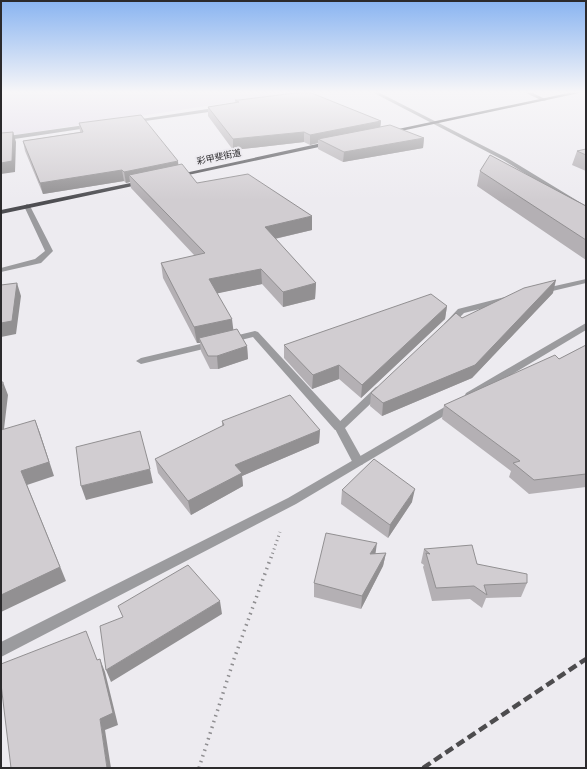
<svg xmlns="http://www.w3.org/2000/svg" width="587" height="769" viewBox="0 0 587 769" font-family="'Public Sans','Noto Sans JP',sans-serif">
  <rect width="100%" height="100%" fill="#edebf0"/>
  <path fill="#e4deea" d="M 1,92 L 300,92 L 1,137 Z"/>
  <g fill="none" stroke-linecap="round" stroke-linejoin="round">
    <path stroke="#8e8d90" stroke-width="3" stroke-dasharray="1 3.5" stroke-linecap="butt" d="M 271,558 L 280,532"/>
    <path stroke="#8e8d90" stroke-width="3.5" stroke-dasharray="1.5 4.5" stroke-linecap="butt" d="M 199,768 L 234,659 L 271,557"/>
    <path fill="#9b9b9e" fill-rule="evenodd" d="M 586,279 L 586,283 L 540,294 L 536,292 L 537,290 Z
      M 505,297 L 508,298 L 508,302 L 464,313 L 451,326 L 445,326 L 444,324 L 458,309 Z
      M 380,386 L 385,389 L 384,391 L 345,428 L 364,462 L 362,465 L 354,465 L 334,427 L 376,387 Z"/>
    <path fill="#9b9b9e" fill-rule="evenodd" d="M 372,92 L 378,92 L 507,158 L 586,206 L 586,211 L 503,160 Z
      M 221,107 L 223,110 L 131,123 L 128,121 Z
      M 92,124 L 94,125 L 94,127 L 1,141 L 1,137 Z
      M 27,204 L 30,206 L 53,251 L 41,263 L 1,272 L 1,268 L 35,259 L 45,251 L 24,206 Z
      M 586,323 L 586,330 L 474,397 L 466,397 L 465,395 L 466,393 Z
      M 255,331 L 258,332 L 343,424 L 344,427 L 343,430 L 335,430 L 253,337 L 229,343 L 224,340 L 226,338 Z
      M 213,341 L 218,344 L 216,346 L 141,364 L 136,361 L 141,358 Z
      M 455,401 L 459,403 L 460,405 L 459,407 L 296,504 L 1,657 L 1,642 L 288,498 Z"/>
    <path fill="#757578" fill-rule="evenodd" d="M 524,92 L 531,92 L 547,100 L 543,101 Z"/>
    <path fill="#4e4e52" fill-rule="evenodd" d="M 573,92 L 584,92 L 387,134 L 384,132 Z
      M 331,141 L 333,142 L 333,144 L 174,178 L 171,176 Z
      M 145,180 L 148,182 L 147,183 L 1,214 L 1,210 Z"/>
    <path stroke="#4d4c4e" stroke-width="4.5" stroke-dasharray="9 4.5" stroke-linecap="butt" d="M 423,768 L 586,659"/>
  </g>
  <path fill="#b4b0b4" d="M 235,100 L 381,121 L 380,127 L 424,138 L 423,148 L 343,162 L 318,149 L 318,143 L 310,145 L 304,142 L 233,150 L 208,116 L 208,107 L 235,103 Z
    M 79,123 L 179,165 L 197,183 L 312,230 L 275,239 L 316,283 L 315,299 L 283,307 L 262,284 L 217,293 L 233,330 L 247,346 L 248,359 L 218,369 L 210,369 L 201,351 L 200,343 L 197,343 L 163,278 L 161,263 L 195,256 L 131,188 L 130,182 L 126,183 L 124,181 L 43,194 L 25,151 L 23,141 L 80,132 Z
    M 586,149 L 586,171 L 572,165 L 577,151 Z
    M 480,171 L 586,206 L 586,260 L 477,186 Z
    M 553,293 L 472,378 L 382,416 L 370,406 L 371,393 L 462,318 Z
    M 447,306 L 445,319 L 361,398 L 339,379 L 312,389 L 284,358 L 284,345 Z
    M 586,345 L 586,487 L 529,494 L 509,477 L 511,471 L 442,419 L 444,405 L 559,359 Z
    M 222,421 L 320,430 L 319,443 L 242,476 L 243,486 L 191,515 L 158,473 L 155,459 L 222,426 Z
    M 342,490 L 412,502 L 388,538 L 341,504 Z
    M 424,549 L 477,564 L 527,583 L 521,597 L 486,598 L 482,608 L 470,599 L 432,601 L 423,567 L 424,565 L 421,563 Z
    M 386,553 L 383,566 L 361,609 L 314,597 L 314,583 L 376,554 Z"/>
  <path fill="#929092" d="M 381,121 L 380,130 L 318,139 L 318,143 L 310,145 L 310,135 Z
    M 13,132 L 16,142 L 15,172 L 1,174 L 1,163 Z
    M 304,132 L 304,142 L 233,150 L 233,139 Z
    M 424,138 L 423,148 L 343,162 L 344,152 Z
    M 178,161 L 179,172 L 129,175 L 130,182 L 126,183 L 124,172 Z
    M 122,170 L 124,181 L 43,194 L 40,183 Z
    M 312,216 L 312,230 L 265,241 L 265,227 Z
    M 261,269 L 262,284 L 210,295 L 209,279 Z
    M 556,280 L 553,293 L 472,378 L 382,416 L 383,403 Z
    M 17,283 L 21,296 L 16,334 L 1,337 L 1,323 Z
    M 316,283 L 315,299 L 283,307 L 283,292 Z
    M 447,306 L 445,319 L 361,398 L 362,385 Z
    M 232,319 L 234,335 L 199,338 L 200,343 L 197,343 L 194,327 Z
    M 247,346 L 248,359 L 218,369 L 217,356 Z
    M 339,365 L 339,379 L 312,389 L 313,375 Z
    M 3,382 L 8,395 L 2,446 L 1,444 L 1,395 Z
    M 35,420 L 40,433 L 54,476 L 27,485 L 66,581 L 1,612 L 1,595 L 21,471 Z
    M 320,430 L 319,443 L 242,476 L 243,486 L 191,515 L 188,501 L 235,465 Z
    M 150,469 L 153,483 L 86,500 L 81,486 Z
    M 415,489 L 412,502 L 388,538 L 390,525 Z
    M 377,543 L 375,557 L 370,554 Z
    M 386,553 L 383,566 L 361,609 L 362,596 Z
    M 220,601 L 222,614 L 111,682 L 106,670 Z
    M 100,659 L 105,672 L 118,725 L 105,730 L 111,768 L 107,768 L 100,719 Z"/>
  <path fill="#d1cdd1" stroke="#929092" d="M 303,92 L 309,92 L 381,121 L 310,135 L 304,132 L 233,139 L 208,107 L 239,102 L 235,100 L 239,100 Z
    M 141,115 L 178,161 L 124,172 L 122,170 L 40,183 L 23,141 L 83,132 L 79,123 Z
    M 390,125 L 424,138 L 344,152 L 318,139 Z
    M 13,132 L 12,161 L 1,163 L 1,133 Z
    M 586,149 L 586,155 L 577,151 Z
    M 490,155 L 586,206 L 586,240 L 480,171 Z
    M 182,164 L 197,183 L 248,174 L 312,216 L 265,227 L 316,283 L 283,292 L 261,269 L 209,279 L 232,319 L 194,327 L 161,263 L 205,253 L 129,175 Z
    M 556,280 L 475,365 L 383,403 L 371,393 L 456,313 L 462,318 L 524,288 Z
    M 17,283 L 12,321 L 1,323 L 1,285 Z
    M 431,294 L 447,306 L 362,385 L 339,365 L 313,375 L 284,345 Z
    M 237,329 L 247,346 L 217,356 L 208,356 L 199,338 Z
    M 586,345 L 586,380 L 585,381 L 586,382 L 586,474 L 534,480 L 513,463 L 520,461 L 444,405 L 555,355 L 559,359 Z
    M 1,382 L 3,382 L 1,395 Z
    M 290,395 L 320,430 L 235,465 L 242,473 L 188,501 L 155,459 L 224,425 L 222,421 Z
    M 35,420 L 49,462 L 21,471 L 60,567 L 1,595 L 1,430 Z
    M 140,431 L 150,469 L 81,486 L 76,447 Z
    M 374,459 L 415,489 L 390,525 L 342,490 Z
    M 326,533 L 377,543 L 370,554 L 386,553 L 362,596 L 314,583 Z
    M 472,545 L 477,564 L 527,574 L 527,583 L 484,585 L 487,595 L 474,586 L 436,588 L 426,553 L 430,554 L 424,549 Z
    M 188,565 L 220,601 L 106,670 L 100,626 L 123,617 L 118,606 Z
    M 86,631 L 97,660 L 100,659 L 113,713 L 100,719 L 107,768 L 11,768 L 1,684 L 1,664 Z"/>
  <linearGradient id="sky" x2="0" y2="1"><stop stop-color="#89b4f1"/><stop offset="0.46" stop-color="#f7f6f8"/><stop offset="1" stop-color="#f7f6f8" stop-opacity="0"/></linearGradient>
  <rect width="587" height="200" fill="url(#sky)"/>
  <g text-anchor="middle" stroke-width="4" stroke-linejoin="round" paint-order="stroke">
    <g font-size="9" fill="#2b2a2c" stroke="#edebf0">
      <text transform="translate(219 157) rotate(-12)" y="3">彩甲斐街道</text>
    </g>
  </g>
  <rect width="587" height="769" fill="none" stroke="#2b2a2c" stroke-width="4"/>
</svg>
